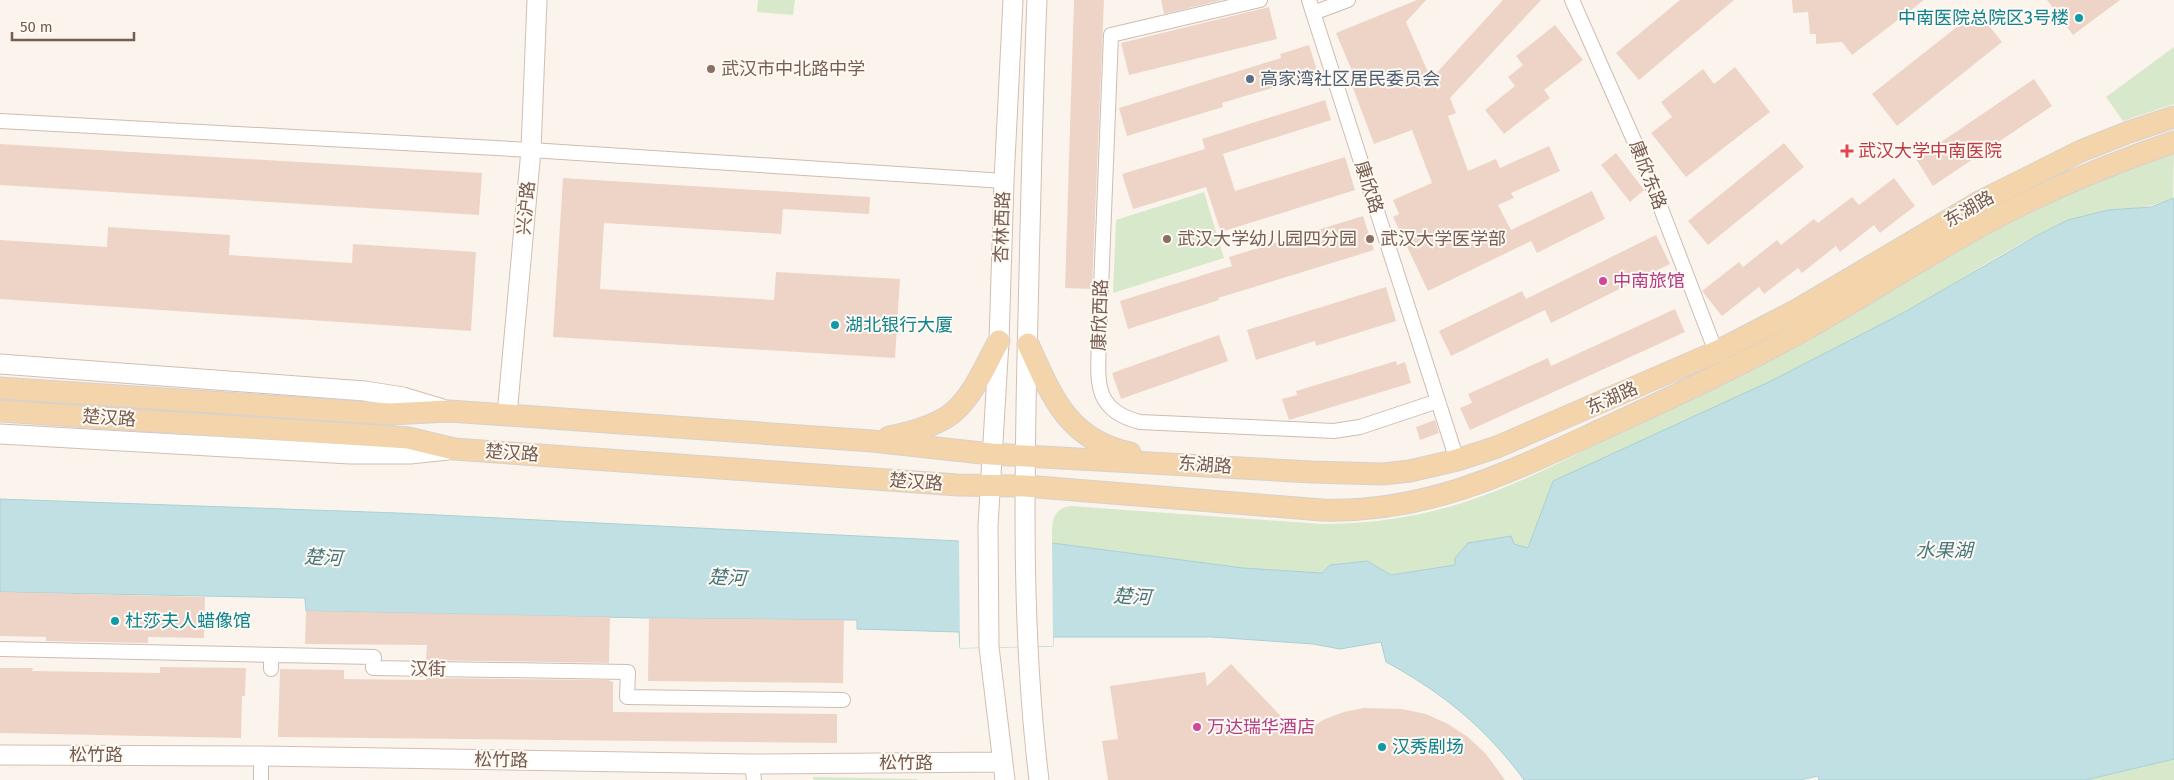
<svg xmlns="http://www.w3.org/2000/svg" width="2174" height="780" viewBox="0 0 2174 780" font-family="'Fira Sans','Noto Sans SC',sans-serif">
  <rect width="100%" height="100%" fill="#fbf4ec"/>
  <path fill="#d8e8cb" d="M 758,0 L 795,0 L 793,15 L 757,12 Z
    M 2174,47 L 2174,104 L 2123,121 L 2106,97 Z
    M 2174,150 L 2173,198 C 2138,214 2104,206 2068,221 C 2010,245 1958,283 1903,313 C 1790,376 1671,428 1553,481 L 1528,549 L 1514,544 L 1455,565 L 1391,575 L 1367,561 L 1331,565 L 1322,573 L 1243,568 L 1052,543 C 1052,527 1050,509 1070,506 L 1321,524 C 1359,524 1396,520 1433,511 C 1500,495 1563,461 1624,430 C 1669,408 1716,388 1760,364 C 1896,289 2026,199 2174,150 Z
    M 1204,192 L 1224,258 L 1113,293 L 1116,220 Z
    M 2174,759 L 2174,780 L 2086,780 Z
    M 813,777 L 918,779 L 918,780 L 814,780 Z"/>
  <path fill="#c1e0e4" stroke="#a9d0d4" d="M 2174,198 L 2174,759 L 2086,780 L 1819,780 L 1818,776 L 1800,780 L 1524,780 C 1487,729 1442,692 1386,662 L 1381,642 L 1340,649 L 1313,644 L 1212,637 L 1053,637 L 1053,646 L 960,648 L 959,632 L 857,629 L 857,620 L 649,618 L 306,611 L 305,598 L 0,592 L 0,499 L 398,513 L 959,541 L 1052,543 L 1243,568 L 1322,573 L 1330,565 L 1367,561 L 1391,575 L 1455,565 L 1455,558 L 1468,543 L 1511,536 L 1514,544 L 1528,548 L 1553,481 L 1771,381 L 1903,313 L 2036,236 L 2068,220 L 2108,210 L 2151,207 Z"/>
  <path fill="#fbf4ec" d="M 959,539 L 1052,541 L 1053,646 L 960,648 Z"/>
  <path fill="#eed4c6" d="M 1074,0 L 1104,0 L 1092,289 L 1065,288 Z
    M 1161,0 L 1222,0 L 1164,14 Z
    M 1417,0 L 1426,0 L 1406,22 L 1431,79 L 1503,0 L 1541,0 L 1450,98 L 1456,113 L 1448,116 L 1468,171 L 1496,159 L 1500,168 L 1549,146 L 1560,171 L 1511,193 L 1514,198 L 1498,205 L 1511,230 L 1592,191 L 1605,219 L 1537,253 L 1531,241 L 1428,291 L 1393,217 L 1399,214 L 1393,200 L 1432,183 L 1412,130 L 1374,144 L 1350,80 L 1355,78 L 1336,33 Z
    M 1680,0 L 1734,0 L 1639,80 L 1616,53 Z
    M 1792,0 L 1924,0 L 1852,55 L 1842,42 L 1816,44 L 1816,34 L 1810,34 L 1808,12 L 1793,13 Z
    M 2047,0 L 2120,0 L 2073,35 Z
    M 1269,7 L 1277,39 L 1129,75 L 1121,43 Z
    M 1977,11 L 2002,42 L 1897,126 L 1872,94 Z
    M 1555,25 L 1583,60 L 1544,90 L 1550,98 L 1504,134 L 1485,110 L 1515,86 L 1508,77 L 1523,65 L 1516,56 Z
    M 1309,45 L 1318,74 L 1222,103 L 1223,107 L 1127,136 L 1119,108 L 1281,58 L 1280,54 Z
    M 1735,67 L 1770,112 L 1686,177 L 1651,133 L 1672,117 L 1661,102 L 1703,69 L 1714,84 Z
    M 2034,79 L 2052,106 L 1933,186 L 1916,159 Z
    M 1325,100 L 1331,120 L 1223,154 L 1235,191 L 1345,157 L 1355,190 L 1221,232 L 1206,187 L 1133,209 L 1122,174 L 1205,149 L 1202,139 Z
    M 1784,143 L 1804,167 L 1708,245 L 1688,221 Z
    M 0,144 L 482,173 L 479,215 L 0,185 Z
    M 1616,153 L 1644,190 L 1630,202 L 1601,165 Z
    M 563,178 L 870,197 L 869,214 L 783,209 L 781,234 L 604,223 L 600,289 L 774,300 L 776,272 L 900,279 L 895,358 L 553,337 Z
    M 1894,178 L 1915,206 L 1880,233 L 1874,225 L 1840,252 L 1836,246 L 1802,273 L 1798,268 L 1764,294 L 1759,287 L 1722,316 L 1702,291 L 1739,262 L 1743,267 L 1777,240 L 1781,245 L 1814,219 L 1818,223 L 1852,197 L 1859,205 Z
    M 1363,216 L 1374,250 L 1218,298 L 1219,300 L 1128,329 L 1120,301 L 1232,266 L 1229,257 Z
    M 108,227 L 230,235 L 229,255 L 352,263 L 353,244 L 476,252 L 471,331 L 0,299 L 0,240 L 107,247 Z
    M 1656,235 L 1670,264 L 1551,323 L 1545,310 L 1451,356 L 1439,331 L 1522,291 L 1526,299 Z
    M 1386,287 L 1396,321 L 1316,346 L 1315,341 L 1256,360 L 1247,330 Z
    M 1675,309 L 1685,332 L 1470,430 L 1460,408 L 1472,403 L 1468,394 L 1548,358 L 1551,366 Z
    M 1219,335 L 1228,361 L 1121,399 L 1112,373 Z
    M 1396,361 L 1397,365 L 1405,362 L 1411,383 L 1289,420 L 1282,399 L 1297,395 L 1296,391 Z
    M 1435,420 L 1439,433 L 1420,440 L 1416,427 Z
    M 0,592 L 205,597 L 204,638 L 148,637 L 148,643 L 46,641 L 46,637 L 0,636 Z
    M 306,611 L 610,617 L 609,663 L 426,660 L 427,645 L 305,644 Z
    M 649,618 L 844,620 L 843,683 L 648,681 Z
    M 1231,664 L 1299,735 L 1325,719 L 1344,712 L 1363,708 L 1402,709 L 1426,714 L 1448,724 L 1468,737 L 1486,754 L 1505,780 L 1108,780 L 1102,741 L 1118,739 L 1110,686 L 1205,672 L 1207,686 Z
    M 160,667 L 246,668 L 245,696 L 242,696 L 241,738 L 0,733 L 0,668 L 33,668 L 32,671 L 160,673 Z
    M 280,669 L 344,670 L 344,679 L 426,680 L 426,678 L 608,680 L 613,682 L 613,712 L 837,714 L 837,743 L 278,737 Z"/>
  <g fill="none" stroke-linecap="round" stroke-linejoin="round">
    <defs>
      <path id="street" d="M 1260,0 L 1111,35 L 1099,340 C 1098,380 1092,410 1140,422 L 1334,431 L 1360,427 L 1438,401
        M 1309,0 L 1457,460
        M 1572,0 L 1640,154 L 1716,352
        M 1313,13 L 1348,0
        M 0,121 L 531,150 L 1004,181
        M 0,649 L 374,657 L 373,668 L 628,672 L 627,697 L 843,700
        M 271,669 L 271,656
        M 261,756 L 261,780
        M 752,764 L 754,780"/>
      <path id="secondary" d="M 1037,0 C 1032,119 1030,238 1027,357 C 1024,499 1022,639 1039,780
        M 0,364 L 365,391 L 403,397 L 443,409
        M 507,415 L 531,150 L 537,0
        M 0,434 L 350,454 L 410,454 L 448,450
        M 0,755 L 261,756 L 752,764 L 1002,762
        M 1005,780 L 989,647 L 988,526 L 999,341 L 1004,181 L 1013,0"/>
      <path id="primary" d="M 1028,344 C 1052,397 1068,440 1130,453
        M 0,388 L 390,414 L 449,411 L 507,415 L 872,441 L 991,454 L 1312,472 L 1383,474 L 1410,471 L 1457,460 L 1497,447 L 1716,352 L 1797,310 L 1981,201 L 2081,151 L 2129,132 L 2174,117
        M 0,411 L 408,438 L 454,449 L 958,485 L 1025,486 L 1322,510 C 1428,513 1510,472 1603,429 C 1672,397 1740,366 1806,329 C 1866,295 1924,257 1984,224 C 2045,191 2109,164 2174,142
        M 889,437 C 909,433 929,428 947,417 C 972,401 985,365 999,341"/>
    </defs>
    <use href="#street" stroke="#cdbcb2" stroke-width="16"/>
    <use href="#secondary" stroke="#d2beb2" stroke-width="21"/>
    <use href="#primary" stroke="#d8d1ce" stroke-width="23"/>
    <use href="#street" stroke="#fff" stroke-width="14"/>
    <use href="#secondary" stroke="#fff" stroke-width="19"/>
    <use href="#primary" stroke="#f3d4ab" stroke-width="21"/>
  </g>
  <g fill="#0f9aa8" stroke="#fef9f2" stroke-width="2">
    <circle cx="2079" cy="18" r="5"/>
    <circle cx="835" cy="325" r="5"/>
    <circle cx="115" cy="621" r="5"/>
    <circle cx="1382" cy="747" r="5"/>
  </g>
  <g fill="#8d6e63" stroke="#fef9f2" stroke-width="2">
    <circle cx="711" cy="69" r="5"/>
    <circle cx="1167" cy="239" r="5"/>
    <circle cx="1370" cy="239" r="5"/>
  </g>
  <circle fill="#5c6f8a" stroke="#fef9f2" stroke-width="2" cx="1250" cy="79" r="5"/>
  <path fill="#e0444e" stroke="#fef9f2" stroke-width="2" d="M1844.5 143.5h5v5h5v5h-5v5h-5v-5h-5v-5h5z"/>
  <g fill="#d1479c" stroke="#fef9f2" stroke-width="2">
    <circle cx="1603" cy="281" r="5"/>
    <circle cx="1197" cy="727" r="5"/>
  </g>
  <g text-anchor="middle" stroke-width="4" stroke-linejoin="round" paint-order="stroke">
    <g font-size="18" fill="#0d838f" stroke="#fef9f2" text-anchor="start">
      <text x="2069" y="24" text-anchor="end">中南医院总院区3号楼</text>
      <text x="845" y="331">湖北银行大厦</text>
      <text x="125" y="627">杜莎夫人蜡像馆</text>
      <text x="1392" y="753">汉秀剧场</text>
    </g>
    <g font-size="18" fill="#785e54" stroke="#fef9f2" text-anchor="start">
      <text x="721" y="75">武汉市中北路中学</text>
      <text x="1177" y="245">武汉大学幼儿园四分园</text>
      <text x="1380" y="245">武汉大学医学部</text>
    </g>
    <g font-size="18" fill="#4e5e75" stroke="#fef9f2" text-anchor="start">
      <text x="1260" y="85">高家湾社区居民委员会</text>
    </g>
    <g font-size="18" fill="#be3a42" stroke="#fef9f2" text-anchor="start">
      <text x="1858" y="157">武汉大学中南医院</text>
    </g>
    <g font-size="18" fill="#755b50" stroke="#fef9f2">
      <text transform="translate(1648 175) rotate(69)" y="6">康欣东路</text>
      <text transform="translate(1369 187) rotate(72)" y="6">康欣路</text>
      <text transform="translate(526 208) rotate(-85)" y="6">兴沪路</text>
      <text transform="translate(1969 209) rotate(-30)" y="6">东湖路</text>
      <text transform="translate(1002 227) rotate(-88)" y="6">杏林西路</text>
      <text transform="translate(1100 315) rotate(-88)" y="6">康欣西路</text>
      <text transform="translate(1612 398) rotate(-24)" y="6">东湖路</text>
      <text transform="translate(109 418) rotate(4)" y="6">楚汉路</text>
      <text transform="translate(512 453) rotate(4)" y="6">楚汉路</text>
      <text transform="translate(1205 465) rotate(4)" y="6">东湖路</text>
      <text transform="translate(916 482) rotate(4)" y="6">楚汉路</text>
      <text transform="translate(428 669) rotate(1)" y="6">汉街</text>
      <text x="96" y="761">松竹路</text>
      <text transform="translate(501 760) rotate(1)" y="6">松竹路</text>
      <text x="906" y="769">松竹路</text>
    </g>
    <g font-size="18" fill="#b23c85" stroke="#fef9f2" text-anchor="start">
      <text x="1613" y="287">中南旅馆</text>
      <text x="1207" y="733">万达瑞华酒店</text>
    </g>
    <g font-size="19" font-style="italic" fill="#48787f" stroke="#fef9f2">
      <text x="1944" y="557">水果湖</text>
      <text transform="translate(323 557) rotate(3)" y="7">楚河</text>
      <text transform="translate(727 577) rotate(3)" y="7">楚河</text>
      <text transform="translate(1132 596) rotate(3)" y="7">楚河</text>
    </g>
  </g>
  <path d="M12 32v8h122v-8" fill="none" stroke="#755b50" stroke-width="2.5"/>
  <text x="20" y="32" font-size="15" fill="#755b50" stroke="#fef9f2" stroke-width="4" paint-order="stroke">50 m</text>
</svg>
